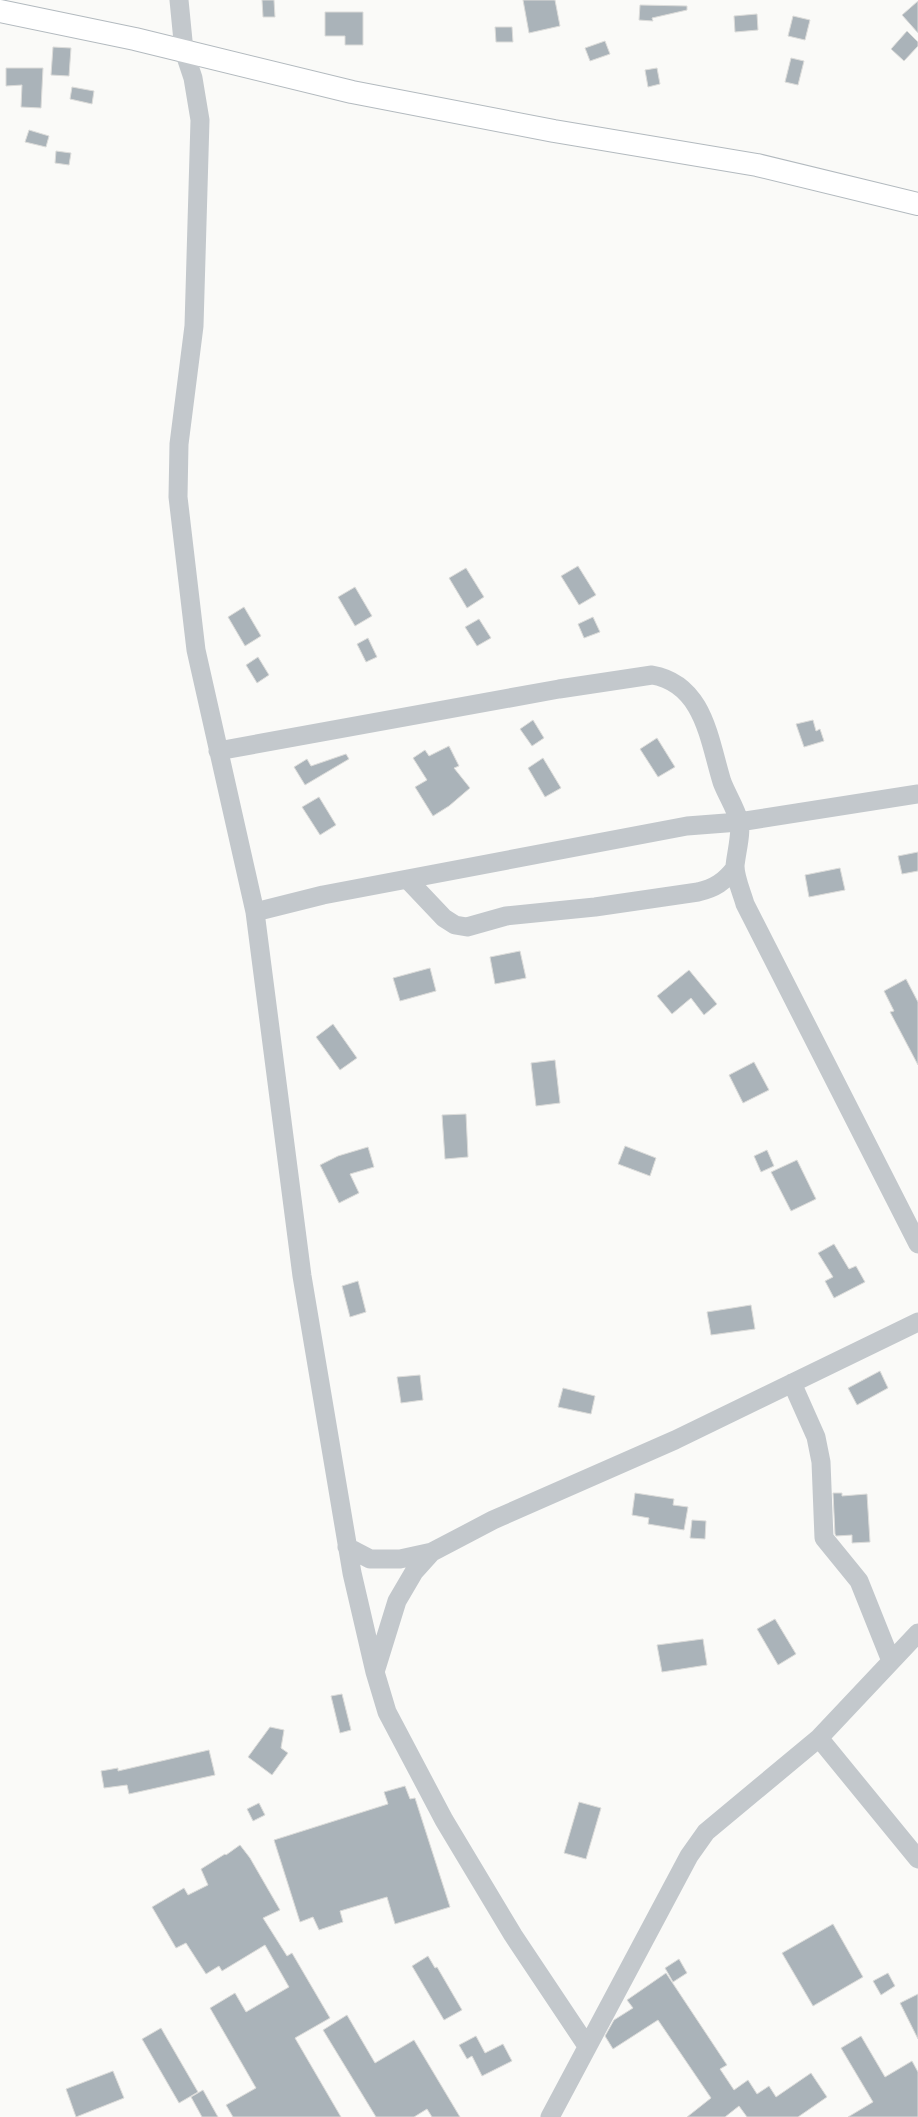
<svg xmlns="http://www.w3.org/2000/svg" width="918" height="2117" viewBox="0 0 918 2117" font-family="Inter,sans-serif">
  <rect width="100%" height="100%" fill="#fafaf8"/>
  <path fill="#aab3b9" stroke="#dcdcda" d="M 262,0 L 274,0 L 275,17 L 263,17 Z
    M 523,0 L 555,0 L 560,26 L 529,33 Z
    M 918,1 L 918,33 L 902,15 Z
    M 640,5 L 687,6 L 687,10 L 652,18 L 653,21 L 639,20 Z
    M 325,12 L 363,12 L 363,45 L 345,45 L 345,36 L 325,36 Z
    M 757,14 L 758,30 L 735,32 L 734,16 Z
    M 793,16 L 810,20 L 805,40 L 788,36 Z
    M 495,27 L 512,27 L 513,42 L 496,42 Z
    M 907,31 L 918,42 L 918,46 L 904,61 L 891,49 Z
    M 605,41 L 610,54 L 590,61 L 585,48 Z
    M 53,47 L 71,48 L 69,76 L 51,75 Z
    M 791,58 L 804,61 L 798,85 L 785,82 Z
    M 6,68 L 43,68 L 41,108 L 21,107 L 22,85 L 6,86 Z
    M 657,68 L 660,84 L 648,87 L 645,70 Z
    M 72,87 L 94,91 L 92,104 L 70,99 Z
    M 29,130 L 49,136 L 46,147 L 25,142 Z
    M 56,151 L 71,153 L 69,165 L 55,163 Z
    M 578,566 L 596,595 L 579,605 L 561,576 Z
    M 466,568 L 484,597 L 467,608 L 449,578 Z
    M 355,587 L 372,616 L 355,626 L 338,597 Z
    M 244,607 L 261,636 L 245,646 L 228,617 Z
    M 593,617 L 600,632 L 584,638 L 578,624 Z
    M 479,619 L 491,638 L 477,646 L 465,627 Z
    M 368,638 L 377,657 L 366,662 L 357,644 Z
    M 258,657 L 269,675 L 257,683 L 246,665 Z
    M 533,720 L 544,738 L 532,746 L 520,729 Z
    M 813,720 L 816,731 L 820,729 L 824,741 L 804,747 L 796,724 Z
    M 657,738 L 675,767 L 658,777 L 640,749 Z
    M 449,746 L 459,766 L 454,768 L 470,788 L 449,806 L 433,816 L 415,787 L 427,780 L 413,758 L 425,750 L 429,756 Z
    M 346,754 L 349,759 L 305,785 L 294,767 L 307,759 L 311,766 Z
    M 543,758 L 561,788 L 545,797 L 528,768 Z
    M 319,797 L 336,825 L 320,835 L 302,807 Z
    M 918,852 L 918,871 L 902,874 L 898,856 Z
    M 840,868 L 845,890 L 809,897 L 805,875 Z
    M 520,951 L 526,978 L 495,984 L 490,957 Z
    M 430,968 L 436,991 L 400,1001 L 393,978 Z
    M 689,970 L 717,1004 L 704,1015 L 691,998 L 672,1014 L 657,996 Z
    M 906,979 L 918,1002 L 918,1065 L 890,1012 L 894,1011 L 884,991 Z
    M 333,1024 L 357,1058 L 340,1070 L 316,1037 Z
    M 555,1060 L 560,1103 L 536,1106 L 531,1063 Z
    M 754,1062 L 769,1090 L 743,1103 L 729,1075 Z
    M 466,1114 L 468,1157 L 445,1159 L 442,1115 Z
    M 625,1146 L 656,1158 L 650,1176 L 618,1164 Z
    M 368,1147 L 374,1167 L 350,1174 L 359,1193 L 339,1203 L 320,1165 L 338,1156 Z
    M 767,1150 L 774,1166 L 761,1172 L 754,1156 Z
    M 797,1160 L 816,1199 L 791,1211 L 771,1172 Z
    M 834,1244 L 849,1269 L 856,1266 L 865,1282 L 834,1298 L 825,1281 L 833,1277 L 818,1253 Z
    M 358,1281 L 366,1312 L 350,1317 L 342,1286 Z
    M 751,1305 L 755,1329 L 711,1335 L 707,1312 Z
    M 880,1371 L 888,1388 L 857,1405 L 848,1388 Z
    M 420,1375 L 423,1400 L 401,1403 L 397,1377 Z
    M 563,1388 L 595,1396 L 591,1414 L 558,1407 Z
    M 635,1493 L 674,1499 L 673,1505 L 688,1507 L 684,1530 L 648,1524 L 649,1518 L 632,1515 Z
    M 833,1493 L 842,1493 L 842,1496 L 867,1494 L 870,1542 L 852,1543 L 852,1535 L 836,1536 L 835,1534 Z
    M 692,1520 L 706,1521 L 705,1539 L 690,1538 Z
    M 775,1619 L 796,1654 L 778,1665 L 757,1629 Z
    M 703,1639 L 707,1665 L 662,1672 L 657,1645 Z
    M 342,1694 L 351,1730 L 340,1733 L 331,1696 Z
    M 270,1727 L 284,1730 L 281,1748 L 288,1753 L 272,1775 L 248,1757 Z
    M 209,1750 L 215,1775 L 129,1794 L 127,1785 L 104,1788 L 101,1771 L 118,1768 L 118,1771 Z
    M 405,1786 L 410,1799 L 415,1798 L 450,1907 L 395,1924 L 387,1897 L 340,1911 L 343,1922 L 319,1930 L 313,1917 L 300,1922 L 274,1840 L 388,1804 L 384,1792 Z
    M 579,1802 L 601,1808 L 586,1859 L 564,1853 Z
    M 259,1803 L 265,1815 L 253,1821 L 247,1809 Z
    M 240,1845 L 250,1858 L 280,1910 L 263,1918 L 287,1956 L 292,1953 L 330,2018 L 295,2038 L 341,2117 L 233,2117 L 226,2105 L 256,2088 L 210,2008 L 235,1993 L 246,2012 L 289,1987 L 265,1945 L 222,1971 L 219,1966 L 206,1974 L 186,1943 L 176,1948 L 152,1907 L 184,1888 L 188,1895 L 208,1885 L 201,1869 L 225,1854 L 226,1855 Z
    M 833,1924 L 863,1977 L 813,2006 L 782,1953 Z
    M 428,1956 L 435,1968 L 437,1967 L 462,2010 L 444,2020 L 412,1966 Z
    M 679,1959 L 687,1973 L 673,1982 L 665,1968 Z
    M 666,1973 L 727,2065 L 720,2069 L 734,2090 L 748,2080 L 757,2094 L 769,2086 L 776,2097 L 811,2073 L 827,2097 L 798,2117 L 747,2117 L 739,2106 L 725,2117 L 687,2117 L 711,2098 L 658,2020 L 613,2049 L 605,2036 L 614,2020 L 633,2008 L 627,2000 Z
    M 888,1973 L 895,1986 L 881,1995 L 873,1981 Z
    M 918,1994 L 918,2039 L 900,2003 Z
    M 347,2015 L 375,2063 L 414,2040 L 460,2117 L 432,2117 L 427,2109 L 414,2117 L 376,2117 L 323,2030 Z
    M 161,2028 L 198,2092 L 179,2103 L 142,2039 Z
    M 476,2036 L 485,2053 L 503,2044 L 512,2061 L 482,2076 L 472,2056 L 467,2059 L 459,2045 Z
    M 861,2036 L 885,2077 L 912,2061 L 918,2072 L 918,2117 L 848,2117 L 873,2102 L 841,2048 Z
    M 113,2071 L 124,2098 L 76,2117 L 66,2089 Z
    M 203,2090 L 218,2117 L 202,2117 L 191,2097 Z"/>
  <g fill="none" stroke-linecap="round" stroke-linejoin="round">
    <defs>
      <path id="secondary" d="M 0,11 L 135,39 L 352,92 L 554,131 L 757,165 L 918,204"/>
    </defs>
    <use href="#secondary" stroke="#b3babf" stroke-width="24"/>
    <path stroke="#c3c8cc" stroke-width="19" d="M 179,0 L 184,51 L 193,78 L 200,120 L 194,326 L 179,444 L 178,497 L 196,650 L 255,912 L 302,1276 L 352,1573 L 375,1672
      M 218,751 L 559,689 L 652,675 C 704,684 709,740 722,782 C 727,795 735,807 739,821 C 742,832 736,854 735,866 C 735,878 742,893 745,904 L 918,1244
      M 407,879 L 444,918 L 455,925 L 467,927 L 506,916 L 595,907 L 698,892 C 715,888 724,882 735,868
      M 255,912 L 323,895 L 687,826 L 739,822 L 918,794
      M 792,1383 L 816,1437 L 821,1462 L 824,1538 L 859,1581 L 891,1661
      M 347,1547 L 370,1559 L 400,1559 L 432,1552
      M 819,1738 L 918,1859
      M 587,2046 L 513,1935 L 444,1820 L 387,1712 L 375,1672 L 397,1601 L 414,1572 L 432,1552 L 493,1520 L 675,1440 L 918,1322
      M 550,2117 L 689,1856 L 706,1832 L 819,1738 L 918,1633"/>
    <use href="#secondary" stroke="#fff" stroke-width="22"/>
  </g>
</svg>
